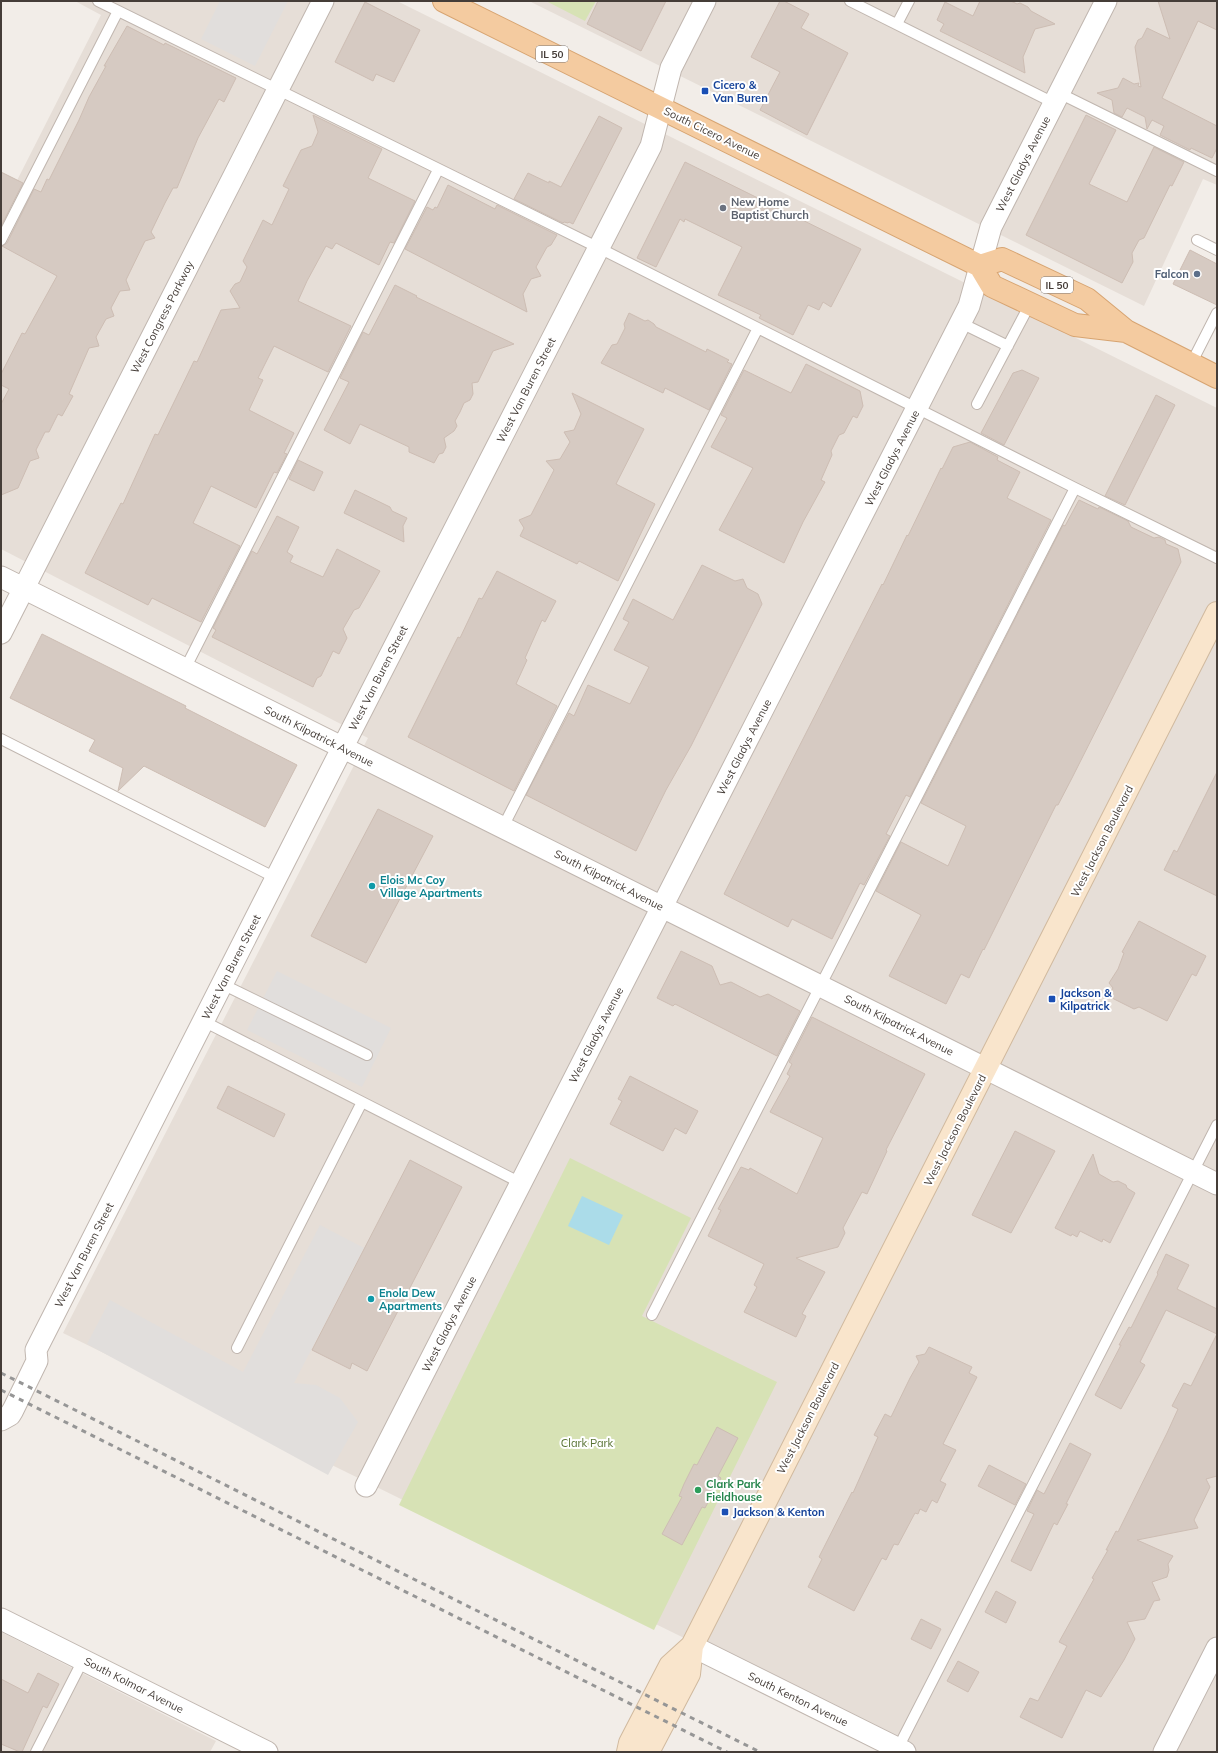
<svg xmlns="http://www.w3.org/2000/svg" width="1218" height="1753" viewBox="0 0 1218 1753" font-family="Mulish,sans-serif">
  <rect width="100%" height="100%" fill="#f2ede8"/>
  <path fill="#e6ded7" d="M 75,1 L 397,1 L 1217,408 L 1217,1752 L 916,1752 L 63,1333 L 368,738 L 1,549 L 1,212 L 101,15 Z
    M 529,1 L 1217,1 L 1217,185 L 1203,179 L 1144,306 Z
    M 1,1632 L 216,1741 L 210,1752 L 1,1752 Z"/>
  <path fill="#d7e2b5" d="M 546,1 L 596,1 L 585,21 Z
    M 570,1158 L 691,1218 L 642,1316 L 777,1382 L 654,1630 L 399,1505 Z"/>
  <path fill="#e1dedc" d="M 220,1 L 288,1 L 255,66 L 201,39 Z
    M 277,971 L 391,1028 L 362,1087 L 247,1030 Z
    M 320,1225 L 364,1248 L 294,1383 L 316,1385 L 340,1398 L 358,1422 L 328,1475 L 87,1344 L 110,1300 L 243,1372 Z"/>
  <path fill="#abdce9" d="M 582,1196 L 623,1215 L 609,1245 L 568,1226 Z"/>
  <path fill="#d6cac2" stroke="#cdbdb3" d="M 598,1 L 666,1 L 641,51 L 587,24 Z
    M 780,1 L 784,1 L 809,14 L 801,28 L 848,53 L 807,135 L 760,110 L 780,72 L 751,57 Z
    M 980,1 L 1011,1 L 1017,4 L 1020,3 L 1028,7 L 1031,11 L 1055,24 L 1035,29 L 1023,57 L 1025,73 L 940,31 L 944,24 L 937,20 L 945,2 L 973,16 Z
    M 1158,1 L 1217,1 L 1217,30 L 1198,21 L 1162,98 L 1217,126 L 1217,148 L 1212,158 L 1191,148 L 1190,150 L 1160,135 L 1164,126 L 1152,120 L 1147,129 L 1145,117 L 1127,108 L 1122,117 L 1114,113 L 1112,100 L 1097,93 L 1118,88 L 1123,78 L 1134,84 L 1139,83 L 1138,86 L 1141,87 L 1135,47 L 1138,40 L 1142,38 L 1147,28 L 1170,39 Z
    M 365,2 L 420,30 L 394,82 L 376,74 L 373,81 L 335,62 Z
    M 127,26 L 164,45 L 165,43 L 236,78 L 224,102 L 219,99 L 198,138 L 177,188 L 173,188 L 165,203 L 151,232 L 155,238 L 145,241 L 126,280 L 130,290 L 120,291 L 111,308 L 114,316 L 106,319 L 96,337 L 99,346 L 89,348 L 69,394 L 73,396 L 62,416 L 58,414 L 49,432 L 45,432 L 36,450 L 39,458 L 30,461 L 18,488 L 1,495 L 1,404 L 9,389 L 1,385 L 1,374 L 22,333 L 25,334 L 57,276 L 2,246 L 7,243 L 34,189 L 41,192 L 47,179 L 49,180 L 79,120 L 89,97 L 106,66 L 104,66 Z
    M 313,115 L 382,149 L 368,178 L 415,201 L 394,243 L 390,242 L 379,265 L 336,243 L 332,249 L 326,246 L 307,281 L 298,301 L 351,326 L 328,372 L 274,346 L 258,378 L 263,380 L 249,410 L 294,433 L 284,453 L 287,454 L 277,473 L 274,472 L 256,508 L 211,486 L 193,523 L 240,546 L 201,622 L 152,598 L 148,605 L 85,573 L 121,503 L 123,504 L 155,434 L 158,435 L 194,361 L 197,362 L 221,310 L 240,308 L 230,291 L 235,284 L 240,282 L 247,267 L 243,261 L 263,220 L 272,225 L 289,189 L 283,186 L 301,150 L 312,146 L 318,132 Z
    M 1086,115 L 1116,130 L 1089,184 L 1127,202 L 1154,147 L 1184,162 L 1172,186 L 1170,185 L 1144,238 L 1139,240 L 1132,253 L 1133,262 L 1122,283 L 1026,235 Z
    M 599,116 L 622,128 L 573,224 L 569,222 L 568,223 L 564,222 L 563,223 L 514,199 L 528,173 L 549,183 L 549,181 L 561,187 Z
    M 685,162 L 861,249 L 831,307 L 823,302 L 819,310 L 808,305 L 793,335 L 759,318 L 761,315 L 718,295 L 742,247 L 685,219 L 684,222 L 680,219 L 656,267 L 637,258 Z
    M 1,172 L 23,183 L 1,226 Z
    M 448,185 L 495,209 L 497,205 L 557,235 L 551,245 L 547,247 L 536,267 L 541,276 L 531,279 L 523,294 L 527,312 L 405,249 L 427,207 L 433,210 L 435,207 L 437,208 Z
    M 1190,250 L 1217,264 L 1217,305 L 1173,284 Z
    M 395,285 L 417,296 L 416,297 L 514,344 L 493,351 L 478,382 L 472,383 L 473,394 L 470,400 L 464,403 L 460,412 L 455,421 L 457,426 L 454,431 L 444,438 L 446,447 L 443,453 L 439,454 L 434,463 L 409,452 L 409,447 L 360,424 L 350,444 L 324,430 L 348,384 L 349,382 L 340,378 L 363,332 L 369,335 Z
    M 629,313 L 645,321 L 648,320 L 654,324 L 656,327 L 706,352 L 707,349 L 729,360 L 727,362 L 732,364 L 709,410 L 665,388 L 663,393 L 601,363 L 612,345 L 617,344 L 625,328 L 624,324 Z
    M 806,364 L 860,391 L 863,406 L 857,418 L 853,416 L 844,433 L 839,435 L 831,451 L 832,455 L 821,480 L 825,482 L 803,522 L 784,563 L 719,530 L 753,468 L 711,447 L 727,418 L 721,415 L 744,370 L 791,393 Z
    M 1022,370 L 1039,378 L 1004,445 L 981,433 L 1013,373 Z
    M 572,393 L 644,429 L 616,484 L 655,504 L 618,581 L 579,561 L 577,564 L 520,536 L 524,528 L 519,520 L 531,515 L 554,470 L 546,461 L 560,459 L 570,442 L 564,432 L 574,430 L 581,414 Z
    M 1156,395 L 1175,405 L 1125,505 L 1105,496 Z
    M 970,442 L 998,457 L 997,460 L 1020,472 L 1007,498 L 1051,520 L 910,797 L 906,795 L 886,834 L 890,836 L 864,885 L 860,883 L 832,939 L 792,919 L 788,927 L 724,894 L 882,584 L 883,585 L 907,535 L 908,536 L 941,468 L 942,469 L 953,447 Z
    M 298,460 L 323,472 L 314,491 L 289,479 Z
    M 355,490 L 390,507 L 392,511 L 407,518 L 403,526 L 404,542 L 344,513 Z
    M 1079,500 L 1098,509 L 1099,507 L 1128,521 L 1131,527 L 1154,538 L 1159,537 L 1165,540 L 1166,544 L 1178,549 L 1181,562 L 1072,778 L 1058,805 L 1056,805 L 984,950 L 983,949 L 969,978 L 961,974 L 946,1004 L 889,976 L 921,915 L 876,891 L 901,842 L 948,866 L 966,826 L 921,803 L 1063,525 L 1065,526 Z
    M 277,516 L 299,527 L 287,552 L 293,556 L 290,562 L 323,577 L 337,549 L 380,571 L 359,608 L 354,610 L 343,629 L 347,638 L 339,654 L 333,651 L 321,676 L 317,678 L 313,687 L 212,637 L 216,630 L 213,628 L 252,551 L 257,554 Z
    M 702,565 L 735,581 L 743,579 L 747,588 L 758,594 L 762,604 L 691,746 L 666,790 L 636,851 L 526,795 L 569,713 L 574,716 L 588,685 L 630,704 L 649,667 L 614,650 L 629,622 L 623,619 L 633,599 L 673,620 Z
    M 497,571 L 556,601 L 545,622 L 542,620 L 525,658 L 527,660 L 516,684 L 557,706 L 514,791 L 408,737 L 458,637 L 460,638 L 479,598 L 482,599 Z
    M 42,634 L 186,706 L 185,708 L 297,765 L 265,827 L 144,766 L 118,791 L 123,768 L 89,751 L 95,740 L 10,698 Z
    M 1217,772 L 1217,896 L 1164,870 L 1174,850 L 1177,852 Z
    M 378,809 L 433,836 L 366,963 L 311,936 Z
    M 1139,921 L 1206,956 L 1196,976 L 1192,974 L 1167,1021 L 1139,1007 L 1134,1009 L 1108,996 L 1113,988 L 1109,983 L 1118,969 L 1124,953 L 1122,952 Z
    M 681,951 L 712,966 L 720,985 L 731,982 L 760,997 L 768,994 L 800,1011 L 777,1056 L 675,1004 L 673,1006 L 657,998 Z
    M 812,1017 L 925,1074 L 886,1150 L 887,1151 L 867,1194 L 862,1192 L 843,1228 L 845,1233 L 838,1247 L 796,1258 L 825,1272 L 802,1314 L 806,1316 L 796,1337 L 744,1312 L 757,1287 L 754,1285 L 764,1264 L 708,1236 L 721,1210 L 718,1209 L 741,1167 L 749,1170 L 750,1168 L 797,1194 L 823,1138 L 770,1112 L 790,1076 L 787,1074 L 792,1064 L 789,1062 Z
    M 630,1076 L 698,1111 L 686,1134 L 675,1128 L 663,1151 L 610,1124 L 622,1101 L 618,1099 Z
    M 228,1086 L 285,1114 L 274,1137 L 217,1108 Z
    M 1015,1131 L 1055,1151 L 1011,1233 L 972,1215 Z
    M 1093,1154 L 1099,1174 L 1113,1182 L 1118,1181 L 1126,1185 L 1127,1188 L 1135,1193 L 1110,1243 L 1103,1239 L 1102,1242 L 1080,1231 L 1077,1237 L 1072,1234 L 1071,1236 L 1055,1228 Z
    M 410,1160 L 462,1187 L 367,1371 L 352,1363 L 350,1369 L 312,1350 Z
    M 1166,1254 L 1189,1265 L 1177,1289 L 1217,1309 L 1217,1476 L 1206,1479 L 1210,1487 L 1194,1520 L 1198,1528 L 1137,1540 L 1173,1556 L 1168,1564 L 1169,1570 L 1167,1577 L 1152,1582 L 1160,1600 L 1154,1601 L 1145,1619 L 1127,1622 L 1135,1639 L 1124,1660 L 1101,1697 L 1086,1690 L 1062,1738 L 1020,1717 L 1030,1698 L 1038,1701 L 1067,1646 L 1059,1642 L 1094,1579 L 1092,1578 L 1108,1550 L 1106,1550 L 1116,1531 L 1118,1532 L 1167,1433 L 1178,1409 L 1172,1406 L 1184,1383 L 1191,1386 L 1217,1334 L 1166,1310 L 1140,1362 L 1145,1365 L 1121,1409 L 1095,1395 L 1121,1345 L 1119,1345 L 1129,1327 L 1131,1328 L 1158,1274 L 1157,1273 Z
    M 929,1347 L 972,1367 L 969,1373 L 977,1377 L 943,1444 L 956,1450 L 940,1481 L 946,1484 L 937,1503 L 932,1500 L 926,1512 L 920,1509 L 918,1514 L 915,1513 L 898,1545 L 894,1544 L 886,1560 L 882,1558 L 854,1611 L 808,1587 L 822,1559 L 819,1557 L 852,1492 L 853,1493 L 878,1437 L 874,1435 L 885,1414 L 891,1417 L 910,1378 L 919,1362 L 916,1356 L 925,1354 Z
    M 717,1427 L 738,1438 L 718,1476 L 721,1478 L 705,1508 L 702,1507 L 682,1545 L 662,1534 L 682,1497 L 679,1496 L 684,1484 L 694,1464 L 697,1465 Z
    M 1070,1443 L 1091,1454 L 1066,1504 L 1068,1504 L 1057,1525 L 1054,1523 L 1031,1571 L 1011,1561 L 1034,1514 L 1027,1511 L 1037,1490 L 1044,1494 Z
    M 989,1465 L 1026,1484 L 1015,1505 L 978,1486 Z
    M 996,1591 L 1016,1602 L 1006,1623 L 985,1612 Z
    M 921,1619 L 941,1629 L 931,1649 L 911,1639 Z
    M 958,1661 L 979,1672 L 968,1692 L 947,1681 Z
    M 38,1673 L 59,1684 L 47,1708 L 43,1706 L 22,1752 L 20,1752 L 1,1744 L 1,1679 L 28,1693 Z"/>
  <g fill="none" stroke-linecap="round" stroke-linejoin="round">
    <defs>
      <path id="lane" d="M 98,1 L 599,248 L 1075,488 L 1217,558
        M 850,1 L 1054,103
        M 897,24 L 909,1
        M 1059,93 L 1217,171
        M 1,240 L 118,11
        M 1197,240 L 1217,250
        M 961,323 L 1008,346
        M 1191,364 L 1217,313
        M 977,404 L 1030,304
        M 185,669 L 438,170
        M 1,739 L 276,878
        M 503,827 L 758,328
        M 222,984 L 367,1055
        M 203,1021 L 521,1183
        M 652,1315 L 1075,488
        M 237,1348 L 362,1102
        M 898,1748 L 1217,1125
        M 36,1752 L 83,1660"/>
      <path id="street" d="M 1,577 L 1217,1184
        M 1,633 L 323,1
        M 1,1420 L 10,1415 L 13,1410 L 37,1361 L 36,1350 L 330,772 L 651,146 L 671,68 L 705,1
        M 366,1486 L 969,306 L 991,227 L 1106,1
        M 1,1619 L 267,1752
        M 692,1646 L 905,1752
        M 1164,1752 L 1217,1648"/>
      <path id="secondary" d="M 628,1752 L 630,1743 L 670,1666 L 692,1646
        M 648,1752 L 689,1674 L 692,1646 L 1217,613"/>
      <path id="primary" d="M 444,1 L 980,266 L 992,286 L 1075,325 L 1126,331
        M 980,266 L 1002,259 L 1087,299 L 1126,331 L 1217,377"/>
    </defs>
    <use href="#lane" stroke="#c0b6af" stroke-width="12"/>
    <use href="#street" stroke="#c0b6af" stroke-width="23"/>
    <use href="#secondary" stroke="#d0b99e" stroke-width="24"/>
    <use href="#primary" stroke="#d7a471" stroke-width="24"/>
    <use href="#lane" stroke="#fff" stroke-width="10"/>
    <use href="#street" stroke="#fff" stroke-width="21"/>
    <use href="#secondary" stroke="#f9e5cc" stroke-width="22"/>
    <use href="#primary" stroke="#f4cba0" stroke-width="22"/>
    <path stroke="#969696" stroke-width="3" stroke-dasharray="5 5" stroke-linecap="butt" d="M 1,1373 L 760,1752
      M 1,1390 L 727,1752"/>
  </g>
  <g fill="#1a4fb4" stroke="#fff" stroke-width="1.5">
    <rect x="701" y="87" width="8" height="8" rx="2"/>
    <rect x="1048" y="995" width="8" height="8" rx="2"/>
    <rect x="721" y="1508" width="8" height="8" rx="2"/>
  </g>
  <circle fill="#6b7280" stroke="#fff" stroke-width="1.5" cx="723" cy="208" r="4"/>
  <circle fill="#5c6f8a" stroke="#fff" stroke-width="1.5" cx="1197" cy="274" r="4"/>
  <g fill="#0f9aa8" stroke="#fff" stroke-width="1.5">
    <circle cx="372" cy="886" r="4"/>
    <circle cx="371" cy="1299" r="4"/>
  </g>
  <circle fill="#2e9e5b" stroke="#fff" stroke-width="1.5" cx="698" cy="1490" r="4"/>
  <g text-anchor="middle" stroke-width="4" stroke-linejoin="round" paint-order="stroke">
    <g fill="#fff" stroke="#7d7774" stroke-width="1">
      <rect x="536" y="46" width="32" height="16" rx="3"/>
      <rect x="1041" y="277" width="32" height="16" rx="3"/>
    </g>
    <g font-size="10" font-weight="bold" fill="#453d38">
      <text x="552" y="58">IL 50</text>
      <text x="1057" y="289">IL 50</text>
    </g>
    <g font-size="11" font-weight="bold" fill="#164399" stroke="#fff" text-anchor="start">
      <text x="713" y="89">Cicero &amp;<tspan x="713" dy="13">Van Buren</tspan></text>
      <text x="1060" y="997">Jackson &amp;<tspan x="1060" dy="13">Kilpatrick</tspan></text>
      <text x="733" y="1516">Jackson &amp; Kenton</text>
    </g>
    <g font-size="11" fill="#453d38" stroke="#fff">
      <text transform="translate(712 133) rotate(26)" y="4">South Cicero Avenue</text>
      <text transform="translate(1023 164) rotate(-63)" y="4">West Gladys Avenue</text>
      <text transform="translate(162 317) rotate(-63)" y="4">West Congress Parkway</text>
      <text transform="translate(526 390) rotate(-63)" y="4">West Van Buren Street</text>
      <text transform="translate(892 458) rotate(-63)" y="4">West Gladys Avenue</text>
      <text transform="translate(378 678) rotate(-63)" y="4">West Van Buren Street</text>
      <text transform="translate(319 736) rotate(27)" y="4">South Kilpatrick Avenue</text>
      <text transform="translate(744 747) rotate(-63)" y="4">West Gladys Avenue</text>
      <text transform="translate(1102 841) rotate(-63)" y="4">West Jackson Boulevard</text>
      <text transform="translate(609 880) rotate(27)" y="4">South Kilpatrick Avenue</text>
      <text transform="translate(231 967) rotate(-63)" y="4">West Van Buren Street</text>
      <text transform="translate(899 1025) rotate(27)" y="4">South Kilpatrick Avenue</text>
      <text transform="translate(596 1035) rotate(-63)" y="4">West Gladys Avenue</text>
      <text transform="translate(955 1130) rotate(-63)" y="4">West Jackson Boulevard</text>
      <text transform="translate(84 1255) rotate(-63)" y="4">West Van Buren Street</text>
      <text transform="translate(449 1324) rotate(-63)" y="4">West Gladys Avenue</text>
      <text transform="translate(808 1418) rotate(-63)" y="4">West Jackson Boulevard</text>
      <text transform="translate(134 1685) rotate(27)" y="4">South Kolmar Avenue</text>
      <text transform="translate(798 1699) rotate(26)" y="4">South Kenton Avenue</text>
    </g>
    <g font-size="11" font-weight="bold" fill="#5b616d" stroke="#fff" text-anchor="start">
      <text x="731" y="206">New Home<tspan x="731" dy="13">Baptist Church</tspan></text>
    </g>
    <g font-size="11" font-weight="bold" fill="#4e5e75" stroke="#fff" text-anchor="end">
      <text x="1189" y="278">Falcon</text>
    </g>
    <g font-size="11" font-weight="bold" fill="#0d838f" stroke="#fff" text-anchor="start">
      <text x="380" y="884">Elois Mc Coy<tspan x="380" dy="13">Village Apartments</tspan></text>
      <text x="379" y="1297">Enola Dew<tspan x="379" dy="13">Apartments</tspan></text>
    </g>
    <g font-size="11" fill="#567131" stroke="#fff">
      <text x="587" y="1447">Clark Park</text>
    </g>
    <g font-size="11" font-weight="bold" fill="#27864d" stroke="#fff" text-anchor="start">
      <text x="706" y="1488">Clark Park<tspan x="706" dy="13">Fieldhouse</tspan></text>
    </g>
  </g>
  <rect width="1218" height="1753" fill="none" stroke="#453d38" stroke-width="4"/>
</svg>
